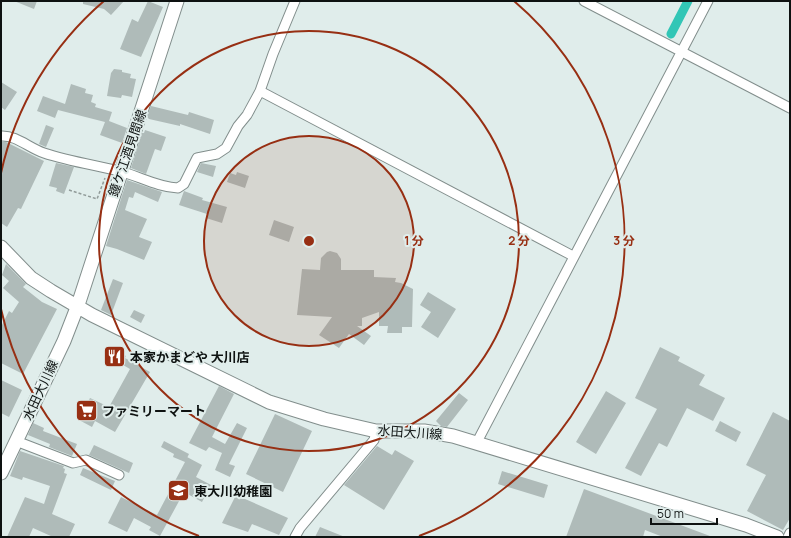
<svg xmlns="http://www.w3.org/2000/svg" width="791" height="538" viewBox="0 0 791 538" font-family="Manrope,'Noto Sans JP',sans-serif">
  <rect width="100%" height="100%" fill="#e0edeb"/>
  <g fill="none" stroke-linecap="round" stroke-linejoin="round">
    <path stroke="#32c6b6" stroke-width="9" d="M 671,34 L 688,1"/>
  </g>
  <path fill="#afbbb9" d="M 14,1 L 37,1 L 34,9 Z
    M 83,1 L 124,1 L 111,15 L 104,9 L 83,4 Z
    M 148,1 L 163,7 L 141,57 L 120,49 L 132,19 L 138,22 Z
    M 114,69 L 122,70 L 122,72 L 131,74 L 130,78 L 136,79 L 132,97 L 122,95 L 121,98 L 107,96 L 111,73 Z
    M 1,82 L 17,92 L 5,110 L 1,107 Z
    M 71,84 L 86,89 L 85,93 L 93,95 L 91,102 L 96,104 L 95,107 L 112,112 L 109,121 L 127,128 L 122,143 L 100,135 L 105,122 L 58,110 L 55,118 L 37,111 L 43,96 L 65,104 Z
    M 151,106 L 188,115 L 189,112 L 214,120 L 210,134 L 180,124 L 180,126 L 149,119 L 147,117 Z
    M 46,125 L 54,128 L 46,147 L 39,144 Z
    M 145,130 L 166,137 L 161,151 L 155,149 L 146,174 L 131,168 L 142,133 L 144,133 Z
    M 1,142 L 6,142 L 44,161 L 21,209 L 18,208 L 7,227 L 1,223 Z
    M 56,163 L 74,167 L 64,194 L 56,191 L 57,188 L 49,186 Z
    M 201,163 L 216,166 L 213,177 L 197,172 Z
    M 237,172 L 249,176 L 245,188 L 227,182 L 230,173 L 236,175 Z
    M 127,180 L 162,192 L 158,202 L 135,192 L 133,198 L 129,197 L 125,210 L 147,219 L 139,237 L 152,242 L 144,260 L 117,249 L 106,246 Z
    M 184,191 L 203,198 L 202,200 L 227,207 L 222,223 L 206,218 L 207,214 L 179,205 Z
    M 274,220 L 294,227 L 289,242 L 269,235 Z
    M 330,251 L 337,253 L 341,259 L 341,270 L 374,270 L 374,277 L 396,278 L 395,282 L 401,283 L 413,289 L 412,327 L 402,327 L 402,333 L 387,333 L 388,326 L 379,326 L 379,312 L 362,318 L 362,326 L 357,326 L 371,336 L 364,345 L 349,334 L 339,348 L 319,335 L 332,317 L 297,315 L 302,269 L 320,270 L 321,258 L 327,252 Z
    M 6,264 L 26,284 L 23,287 L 42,302 L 57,309 L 23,374 L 1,363 L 1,327 L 9,311 L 12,313 L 19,302 L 3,288 L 9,281 L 2,275 Z
    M 113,279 L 123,283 L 111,315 L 101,310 Z
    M 428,292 L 456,309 L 438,338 L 421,327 L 431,312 L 420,305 Z
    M 134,310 L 145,315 L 141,323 L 130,317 Z
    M 660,347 L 680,357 L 678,361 L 705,375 L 699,385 L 725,398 L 713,421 L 687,408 L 667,447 L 659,443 L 641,476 L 625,468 L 657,409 L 635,398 Z
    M 116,350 L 126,356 L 125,358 L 150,372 L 115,432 L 95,421 L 92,427 L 79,420 L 90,398 L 109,407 L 130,369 L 111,358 Z
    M 1,380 L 22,390 L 9,417 L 1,413 Z
    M 219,386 L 234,394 L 212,437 L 225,444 L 237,423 L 247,428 L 229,464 L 235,466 L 230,477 L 215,470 L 222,453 L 209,447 L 206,451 L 189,443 Z
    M 606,391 L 626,403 L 596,454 L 576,442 Z
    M 459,393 L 468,400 L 447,427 L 441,426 L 436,421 Z
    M 773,412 L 790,421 L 790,518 L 783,530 L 747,511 L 766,475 L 746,465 Z
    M 275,414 L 312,431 L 283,492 L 246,474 Z
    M 720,421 L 741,432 L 736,442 L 715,431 Z
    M 33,423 L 44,428 L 43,431 L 77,444 L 72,456 L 49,447 L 50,444 L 28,435 Z
    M 164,441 L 189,454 L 186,460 L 187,457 L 202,465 L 196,477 L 211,485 L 202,502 L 184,492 L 160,536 L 149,530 L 151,527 L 134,518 L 127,532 L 108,523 L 121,497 L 157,515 L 185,462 L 173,457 L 174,454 L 161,447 Z
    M 94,445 L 133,463 L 129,473 L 89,455 Z
    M 377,446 L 392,455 L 395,450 L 414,461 L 384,510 L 344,485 Z
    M 20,451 L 64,466 L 63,468 L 65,469 L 64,473 L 67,474 L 52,514 L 75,524 L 69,537 L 53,537 L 33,528 L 29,537 L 7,537 L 25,497 L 44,504 L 50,486 L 23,477 L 22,480 L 10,476 Z
    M 83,468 L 115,481 L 111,490 L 80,475 Z
    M 502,471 L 548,485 L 544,498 L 498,484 Z
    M 584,489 L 710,536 L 710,537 L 663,537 L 645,530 L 643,537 L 566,537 Z
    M 236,495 L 288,518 L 279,535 L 252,524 L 248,532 L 222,523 Z
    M 320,527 L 345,537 L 315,537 Z"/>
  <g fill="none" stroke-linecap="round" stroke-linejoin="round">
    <defs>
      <path id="minor" d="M 584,1 L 790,108
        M 260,91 L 573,256
        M 1,136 C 16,135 29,148 44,153 C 68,161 94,165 119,171 C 139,176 157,187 178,188 L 184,184 L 197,158 L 217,154 L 226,148 L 238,126 L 247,115 L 260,91 L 273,54 L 295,1
        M 16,441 L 73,463 L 86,460 L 119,475
        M 477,442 L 708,1
        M 295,537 L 300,528 L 374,440 L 376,431
        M 788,537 L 790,533"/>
      <path id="secondary" d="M 1,247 L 31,278 L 51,291 L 92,315 L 269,402 L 324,419 L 376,431 L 424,431 L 453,436 L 746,525 L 777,537
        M 1,473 L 64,341 L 78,305 L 177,1"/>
    </defs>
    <use href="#minor" stroke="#828e8c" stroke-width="11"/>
    <use href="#secondary" stroke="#828e8c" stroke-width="15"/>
    <path stroke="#919b99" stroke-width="1.5" stroke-dasharray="3 2" stroke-linecap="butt" d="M 69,190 L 97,199 L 105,178"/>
    <use href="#minor" stroke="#fff" stroke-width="9"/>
    <use href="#secondary" stroke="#fff" stroke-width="13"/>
  </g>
  <circle cx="309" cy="241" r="105" fill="#972f13" fill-opacity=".12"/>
  <g fill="none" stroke="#972f13" stroke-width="2">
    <circle cx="309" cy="241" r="105"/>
    <circle cx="309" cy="241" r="210"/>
    <path d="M199 536A315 315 0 0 1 1 309M1 173A315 315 0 0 1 104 1M514 1A315 315 0 0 1 419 536"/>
  </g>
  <defs>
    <symbol id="restaurant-square" viewBox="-11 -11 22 22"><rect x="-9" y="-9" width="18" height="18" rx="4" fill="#972f13" stroke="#e0edeb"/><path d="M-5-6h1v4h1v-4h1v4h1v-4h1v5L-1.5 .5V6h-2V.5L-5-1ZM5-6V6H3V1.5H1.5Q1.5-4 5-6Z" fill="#fff"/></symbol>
    <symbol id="supermarket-square" viewBox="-11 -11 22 22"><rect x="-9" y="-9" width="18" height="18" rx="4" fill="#972f13" stroke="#e0edeb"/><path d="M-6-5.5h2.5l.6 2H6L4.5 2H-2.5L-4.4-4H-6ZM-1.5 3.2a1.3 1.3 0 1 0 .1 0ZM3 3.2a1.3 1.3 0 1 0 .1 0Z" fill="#fff"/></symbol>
    <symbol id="school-square" viewBox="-11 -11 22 22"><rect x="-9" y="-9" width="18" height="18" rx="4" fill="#972f13" stroke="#e0edeb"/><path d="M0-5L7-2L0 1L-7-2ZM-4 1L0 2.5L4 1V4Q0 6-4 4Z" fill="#fff"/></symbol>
  </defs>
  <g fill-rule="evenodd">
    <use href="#restaurant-square" x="102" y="344" width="25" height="25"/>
    <use href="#supermarket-square" x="74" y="398" width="25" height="25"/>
    <use href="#school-square" x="166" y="478" width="25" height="25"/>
  </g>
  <g text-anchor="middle" stroke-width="4" stroke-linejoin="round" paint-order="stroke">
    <g font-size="13" fill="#0e1211" stroke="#e0edeb">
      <text transform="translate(127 153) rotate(-71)" y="5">鐘ケ江酒見間線</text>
      <text transform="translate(40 390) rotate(-65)" y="5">水田大川線</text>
      <text transform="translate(410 432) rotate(4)" y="5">水田大川線</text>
    </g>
    <g font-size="13" font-weight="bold" fill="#0e1211" stroke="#e0edeb" text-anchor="start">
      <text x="130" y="362">本家かまどや 大川店</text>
      <text x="102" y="416">ファミリーマート</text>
      <text x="194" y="496">東大川幼稚園</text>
    </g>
  </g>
  <circle cx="309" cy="241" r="6" fill="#972f13" stroke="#e0edeb" stroke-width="2"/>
  <g font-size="12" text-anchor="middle" font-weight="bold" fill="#972f13" stroke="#e0edeb" stroke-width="4" stroke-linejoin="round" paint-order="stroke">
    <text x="414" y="245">1 分</text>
    <text x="519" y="245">2 分</text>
    <text x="624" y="245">3 分</text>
  </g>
  <rect width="791" height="538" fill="none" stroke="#0e1211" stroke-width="4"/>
  <path d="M651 518v6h66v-6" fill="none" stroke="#0e1211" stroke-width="2"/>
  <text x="657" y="518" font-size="12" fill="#0e1211" stroke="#e0edeb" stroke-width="3" paint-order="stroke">50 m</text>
</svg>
